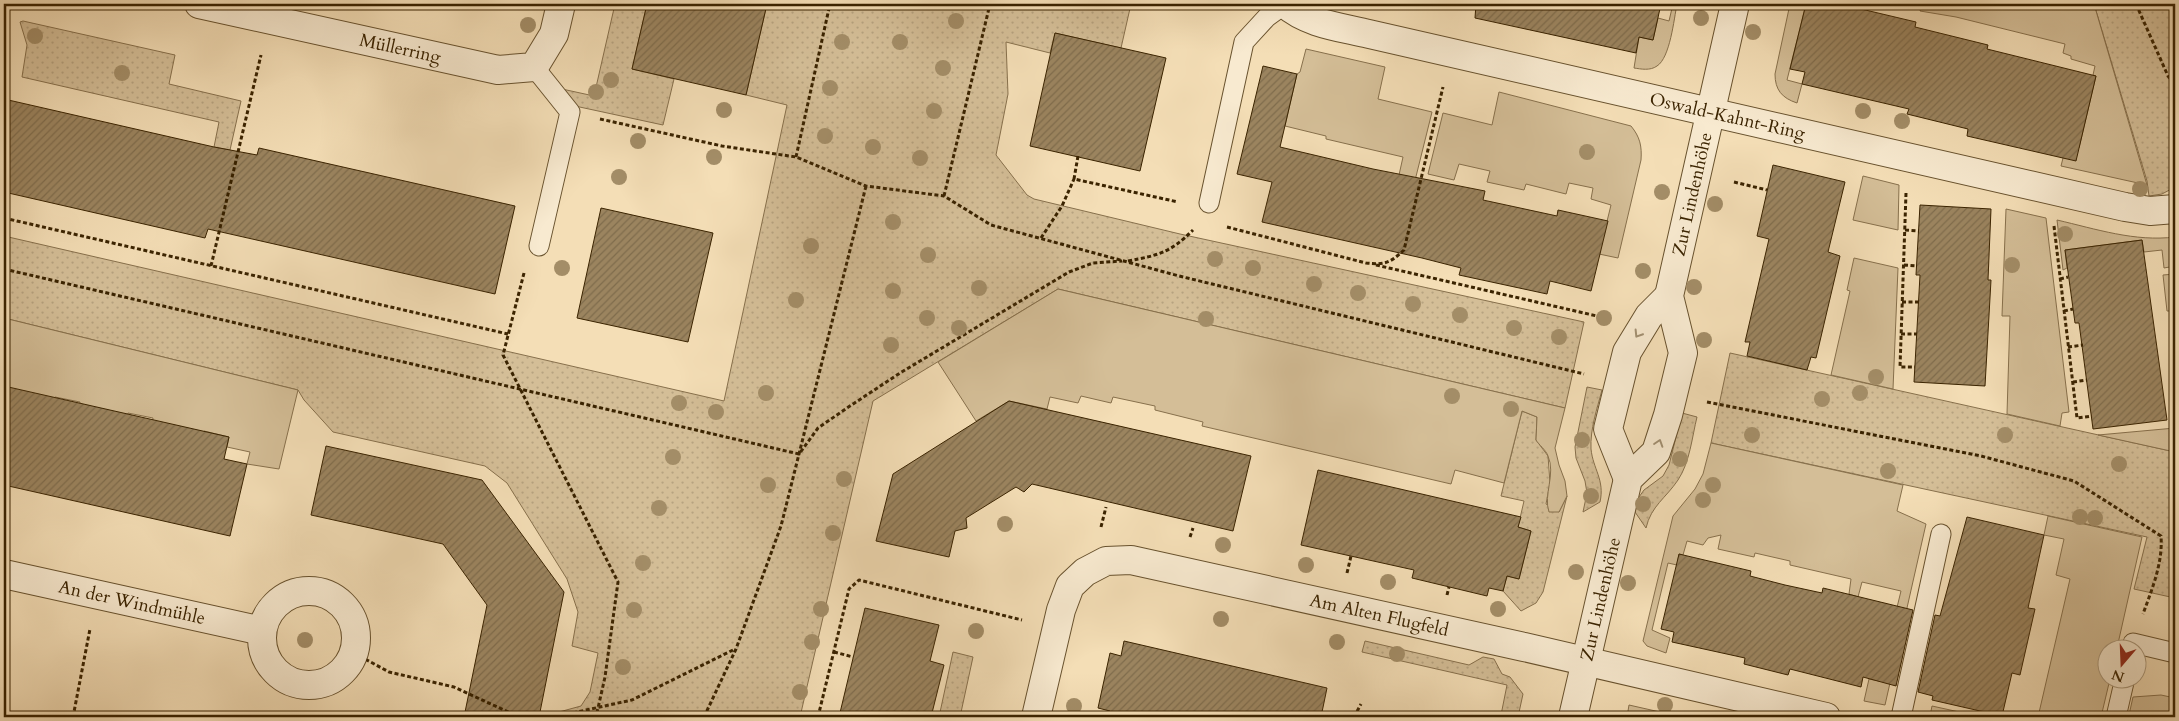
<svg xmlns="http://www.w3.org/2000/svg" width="2179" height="721" viewBox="0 0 2179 721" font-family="Cardo,serif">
  <defs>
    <pattern id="grass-dots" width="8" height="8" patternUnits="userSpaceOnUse" patternTransform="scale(1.25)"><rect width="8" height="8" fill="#d4be97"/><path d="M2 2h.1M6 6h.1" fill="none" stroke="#b7a380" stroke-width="1.8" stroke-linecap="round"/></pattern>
    <pattern id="building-hatch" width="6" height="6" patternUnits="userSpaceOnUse" patternTransform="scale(1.25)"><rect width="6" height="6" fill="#9b845f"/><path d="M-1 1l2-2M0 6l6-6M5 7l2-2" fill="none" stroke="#7f6c4c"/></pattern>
  </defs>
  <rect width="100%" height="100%" fill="#f4deb6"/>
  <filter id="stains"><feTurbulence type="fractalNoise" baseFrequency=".004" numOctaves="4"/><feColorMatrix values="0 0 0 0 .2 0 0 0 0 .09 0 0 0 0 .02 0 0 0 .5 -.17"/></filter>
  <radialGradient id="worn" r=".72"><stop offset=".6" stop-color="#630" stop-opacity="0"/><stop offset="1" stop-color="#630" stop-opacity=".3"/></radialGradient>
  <path fill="url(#grass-dots)" stroke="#87704c" d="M 615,4 L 647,4 L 632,69 L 674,79 L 663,125 L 575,106 L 562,89 L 594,96 Z
    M 767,4 L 1131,4 L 1121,48 L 1055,33 L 1050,53 L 1006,42 L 1008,94 L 996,155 L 1027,195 L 1034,199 L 1180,234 L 1584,322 L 1565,408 L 1058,289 L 873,401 L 800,717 L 547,717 L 548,715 L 581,706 L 590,692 L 598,653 L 572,646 L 578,612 L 567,579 L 507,483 L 485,466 L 333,432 L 304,400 L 298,390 L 4,318 L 4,236 L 724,401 L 787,105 L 746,95 Z
    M 2094,4 L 2175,4 L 2175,187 L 2162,194 L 2149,196 L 2147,181 Z
    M 23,21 L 175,55 L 169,84 L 241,101 L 230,150 L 214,147 L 219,122 L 22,77 L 27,45 L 20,22 Z
    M 1730,353 L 2175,452 L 2175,598 L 2134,589 L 2147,537 L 1711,443 Z
    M 1587,387 L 1602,390 C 1597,409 1590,429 1591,449 C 1593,469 1605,480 1600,502 L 1583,512 L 1587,493 L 1585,481 L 1576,458 L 1575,447 Z
    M 1522,411 L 1537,417 L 1536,440 L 1548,456 L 1550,483 L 1546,504 L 1559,512 L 1567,496 L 1543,592 L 1536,603 L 1521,611 L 1503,591 L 1507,576 L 1519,579 L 1531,531 L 1518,527 L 1524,501 L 1501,496 Z
    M 1682,413 L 1697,417 C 1692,437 1690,462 1678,480 C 1666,498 1651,506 1646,528 L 1635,512 L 1639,497 L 1644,490 L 1663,476 L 1669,465 Z
    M 1365,641 L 1469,665 L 1483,657 L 1494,659 L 1502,674 L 1510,677 L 1523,694 L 1518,717 L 1501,715 L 1507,685 L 1362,652 Z
    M 953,652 L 973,657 L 960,717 L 939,717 Z"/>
  <path fill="#d4be97" stroke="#87704c" d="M 1673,4 L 1677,4 C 1674,19 1670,58 1657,66 C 1650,71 1641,69 1634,68 L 1639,37 L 1653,40 L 1658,18 L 1669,21 Z
    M 1790,4 L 1806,4 L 1787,80 L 1802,84 L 1797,103 C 1782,98 1775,90 1775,74 Z
    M 1922,4 L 2094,4 L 2147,185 L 2061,166 L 2066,146 L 2079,148 L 2096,76 L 2093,75 L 2095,66 L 2071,59 L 2071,56 L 2063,53 L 2065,44 L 1956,17 L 1920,11 Z
    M 1306,49 L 1385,67 L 1378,99 L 1432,112 L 1399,245 L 1399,175 L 1403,157 L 1326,139 L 1326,136 L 1285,126 L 1297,74 L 1300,72 Z
    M 1499,92 L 1631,126 C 1640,137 1642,146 1641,160 L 1618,258 L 1599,254 L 1611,205 L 1591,199 L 1593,188 L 1569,183 L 1566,194 L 1526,184 L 1524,190 L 1487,182 L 1490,171 L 1459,164 L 1454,180 L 1428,174 L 1443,113 L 1492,125 Z
    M 1863,176 L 1899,185 L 1898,230 L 1853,220 Z
    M 2006,209 L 2046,218 L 2069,412 L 2062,413 L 2060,426 L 2007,414 L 2010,316 L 2002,316 Z
    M 2057,220 C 2096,229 2135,242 2175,237 L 2175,266 L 2164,268 L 2162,250 L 2144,252 L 2142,240 L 2065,250 L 2067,268 L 2063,270 Z
    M 1854,258 L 1898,268 L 1893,389 L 1831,375 L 1850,291 L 1847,290 Z
    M 2175,274 L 2175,341 L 2171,311 L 2167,311 L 2163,275 Z
    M 1058,289 L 1565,408 L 1555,448 L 1559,465 L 1565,481 L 1567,496 L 1559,512 L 1549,512 C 1543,495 1556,474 1548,456 C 1546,450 1539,445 1536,440 L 1537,417 L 1522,411 L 1504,483 L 1455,470 L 1451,484 L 1202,426 L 1203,422 L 1155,410 L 1155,406 L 1113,397 L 1111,403 L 1081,396 L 1078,403 L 1050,397 L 1047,409 L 1009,401 L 976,421 L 938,362 Z
    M 4,318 L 298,390 L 279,469 L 247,464 L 250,452 L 227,447 L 229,437 L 204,431 L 202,439 L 152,427 L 153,418 L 128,413 L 126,420 L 79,409 L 80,402 L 55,397 L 53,403 L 4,394 Z
    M 2175,428 L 2175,452 L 2098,435 Z
    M 1711,443 L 1903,485 L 1897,511 L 1926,524 L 1885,705 L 1864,701 L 1869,679 L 1879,681 L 1901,591 L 1862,582 L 1858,597 L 1849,594 L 1851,579 L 1790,565 L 1790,561 L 1755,553 L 1754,557 L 1718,549 L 1721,535 L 1708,538 L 1703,545 L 1687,541 L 1683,555 L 1679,554 L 1677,565 L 1668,563 L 1652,630 L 1670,638 L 1666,653 L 1647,646 L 1643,641 L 1673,516 L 1695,489 L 1703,474 Z
    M 2048,516 L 2142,537 L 2117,648 L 2106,648 L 2106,678 L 2110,679 L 2101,717 L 2038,717 L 2070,579 L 2056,575 L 2064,539 L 2044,535 Z
    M 2161,695 L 2175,698 L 2175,717 L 2137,717 L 2129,715 L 2133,697 Z
    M 1629,705 L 1682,717 L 1627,717 Z
    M 1932,706 L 1982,717 L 1930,716 Z"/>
  <path fill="url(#building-hatch)" stroke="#3a2300" d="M 647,4 L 767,4 L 746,95 L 632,69 Z
    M 1476,4 L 1661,4 L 1653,40 L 1639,37 L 1636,53 L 1475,18 Z
    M 1806,4 L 1840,4 L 1916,22 L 1915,27 L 1988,45 L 1987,49 L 2096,76 L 2076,161 L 1967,136 L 1968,129 L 1907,114 L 1909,109 L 1802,84 L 1805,72 L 1790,69 Z
    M 1055,33 L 1166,58 L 1140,171 L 1030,146 Z
    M 1263,66 L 1297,74 L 1280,147 L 1373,169 L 1485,191 L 1483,200 L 1557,216 L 1558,210 L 1608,221 L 1591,291 L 1550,281 L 1547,294 L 1459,275 L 1461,268 L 1422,258 L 1262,222 L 1272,182 L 1237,174 Z
    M 4,99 L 214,147 L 257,155 L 259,148 L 515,206 L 495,294 L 208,229 L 205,238 L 4,192 Z
    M 1773,165 L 1845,182 L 1828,252 L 1840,256 L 1816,358 L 1811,357 L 1807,370 L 1747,356 L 1750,342 L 1745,342 L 1769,239 L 1757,236 Z
    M 1920,205 L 1991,209 L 1988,280 L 1991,280 L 1985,386 L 1914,382 L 1920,275 L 1916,275 Z
    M 601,208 L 713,233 L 688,342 L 577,318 Z
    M 2142,240 L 2167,420 L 2093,429 L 2079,323 L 2075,323 L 2065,250 Z
    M 4,386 L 229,437 L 224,459 L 247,464 L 230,536 L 4,485 Z
    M 1009,401 L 1251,456 L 1233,531 L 1032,484 L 1024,492 L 1016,487 L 966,518 L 967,528 L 955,531 L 949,557 L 876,541 L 893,474 Z
    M 326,446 L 482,480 L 564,592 L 539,717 L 464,717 L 487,605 L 443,544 L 311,515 Z
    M 1318,470 L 1521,517 L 1518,527 L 1531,531 L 1519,579 L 1507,576 L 1503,591 L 1489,588 L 1487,596 L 1412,578 L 1414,570 L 1301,545 Z
    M 1967,517 L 2044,535 L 2028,608 L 2035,609 L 2020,675 L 2012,673 L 2002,716 L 1932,700 L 1933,696 L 1918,692 L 1935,615 L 1940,616 Z
    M 1679,554 L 1751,571 L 1750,576 L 1785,585 L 1822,593 L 1823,588 L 1913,610 L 1896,686 L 1863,677 L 1861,687 L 1790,669 L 1788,675 L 1744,664 L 1745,658 L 1672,642 L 1674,632 L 1661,629 Z
    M 865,608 L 939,625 L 930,661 L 944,665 L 931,717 L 839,717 Z
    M 1124,641 L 1327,688 L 1321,717 L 1108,717 L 1110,711 L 1098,708 L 1110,653 L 1121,656 Z"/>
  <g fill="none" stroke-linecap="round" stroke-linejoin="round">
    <defs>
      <path id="service" d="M 534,67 L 570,112 L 539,246
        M 1209,203 L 1244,42 L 1267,17 L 1285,4
        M 2132,648 L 2133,643 L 2175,653
        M 1901,717 L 1941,534
        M 2116,717 L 2125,678"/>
      <g id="minor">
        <path id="s1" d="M 199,4 L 498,70 L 534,67 L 554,34 L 561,4"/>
        <path id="s2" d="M 1285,4 C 1308,24 1340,27 1369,34 L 2125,207 L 2150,211 L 2175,209"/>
        <path d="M 1628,479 L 1608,429 L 1627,352 L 1649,316 L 1669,296"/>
        <path id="s3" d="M 4,574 L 262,631"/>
        <circle cx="309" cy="638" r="47"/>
        <path id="s4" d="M 1036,717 L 1061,610 L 1070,586 L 1085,572 L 1106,561 L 1131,560 L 1524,647 L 1826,717"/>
        <path id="s5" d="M 1573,717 L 1628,479 L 1656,452 L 1668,415 L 1683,353 L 1669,296 L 1735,4"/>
      </g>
    </defs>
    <use href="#service" stroke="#68522e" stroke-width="21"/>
    <use href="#minor" stroke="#68522e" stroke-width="30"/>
    <path stroke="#3a2300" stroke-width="3" stroke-dasharray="4 2.5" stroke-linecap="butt" d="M 2136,4 L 2168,76 L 2175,84
      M 600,119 L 722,146 L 796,157 L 866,186 L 944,196 L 991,225 L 1179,276 L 1584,374
      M 1078,156 L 1074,179 L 1178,202
      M 796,157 L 830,4
      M 1734,182 L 1767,190
      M 1906,193 L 1900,367 L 1915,367
      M 944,196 L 990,4
      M 4,218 L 508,334
      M 2054,226 L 2077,418 L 2092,416
      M 1227,227 L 1366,263 C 1385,265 1390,263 1404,250 L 1443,87
      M 1905,230 L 1919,231
      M 1041,238 L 1062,206 L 1074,179
      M 1128,261 C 1159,255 1170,253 1193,230
      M 1376,265 L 1597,316
      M 1904,265 L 1917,266
      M 211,266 L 261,55
      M 4,269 L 799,454 L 818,428 L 847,408 L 900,373 L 1069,272 L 1093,263 L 1122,261
      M 524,273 L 503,355 L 618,582 L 605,677 L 596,717
      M 2060,279 L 2068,277
      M 1902,302 L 1919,302
      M 2064,311 L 2073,309
      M 1901,334 L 1917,334
      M 2068,347 L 2083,345
      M 2073,382 L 2087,380
      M 1707,402 L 1981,456 L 2074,481 L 2161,536 C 2163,563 2152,589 2143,614
      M 1101,527 L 1106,507
      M 1190,537 L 1193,528
      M 1347,573 L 1351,556
      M 1447,595 L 1449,587
      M 834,652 L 853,657
      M 354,653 L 389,672 L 454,687 L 519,717
      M 73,717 L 90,629
      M 554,717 L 632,700 L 735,649
      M 704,717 L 736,649 L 781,526 L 866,186
      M 818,717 L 849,589 L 859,580 L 1022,620
      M 1354,717 L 1361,704"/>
    <use href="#service" stroke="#f8ead0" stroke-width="19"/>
    <use href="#minor" stroke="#f8ead0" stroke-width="28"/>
  </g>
  <g fill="#a38d67">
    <circle cx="1701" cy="18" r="8"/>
    <circle cx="956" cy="21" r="8"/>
    <circle cx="528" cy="25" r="8"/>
    <circle cx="1753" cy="32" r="8"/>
    <circle cx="35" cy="36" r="8"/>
    <circle cx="842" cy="42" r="8"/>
    <circle cx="900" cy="42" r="8"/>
    <circle cx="943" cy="68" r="8"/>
    <circle cx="122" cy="73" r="8"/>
    <circle cx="611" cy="80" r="8"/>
    <circle cx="830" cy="88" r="8"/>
    <circle cx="596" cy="92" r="8"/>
    <circle cx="724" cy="110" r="8"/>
    <circle cx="934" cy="111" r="8"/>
    <circle cx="1863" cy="111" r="8"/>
    <circle cx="1902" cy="121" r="8"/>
    <circle cx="825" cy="136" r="8"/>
    <circle cx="638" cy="141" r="8"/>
    <circle cx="873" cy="147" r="8"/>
    <circle cx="1587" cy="152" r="8"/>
    <circle cx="714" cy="157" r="8"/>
    <circle cx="920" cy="158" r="8"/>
    <circle cx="619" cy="177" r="8"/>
    <circle cx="2140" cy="189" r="8"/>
    <circle cx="1662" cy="192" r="8"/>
    <circle cx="1715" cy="204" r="8"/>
    <circle cx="893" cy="222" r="8"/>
    <circle cx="2065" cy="234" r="8"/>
    <circle cx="811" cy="246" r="8"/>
    <circle cx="928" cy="255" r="8"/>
    <circle cx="1215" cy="259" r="8"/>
    <circle cx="2012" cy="265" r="8"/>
    <circle cx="562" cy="268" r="8"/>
    <circle cx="1253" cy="268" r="8"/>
    <circle cx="1643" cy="271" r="8"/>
    <circle cx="1314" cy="284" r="8"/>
    <circle cx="1694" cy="287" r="8"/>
    <circle cx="979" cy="288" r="8"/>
    <circle cx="893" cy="291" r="8"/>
    <circle cx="1358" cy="293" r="8"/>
    <circle cx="796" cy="300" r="8"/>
    <circle cx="1413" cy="304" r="8"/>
    <circle cx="1460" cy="315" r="8"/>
    <circle cx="927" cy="318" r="8"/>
    <circle cx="1604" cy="318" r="8"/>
    <circle cx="1206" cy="319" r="8"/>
    <circle cx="959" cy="328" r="8"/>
    <circle cx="1514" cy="328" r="8"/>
    <circle cx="1559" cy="337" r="8"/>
    <circle cx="1704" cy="340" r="8"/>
    <circle cx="891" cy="345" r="8"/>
    <circle cx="1876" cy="377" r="8"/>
    <circle cx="766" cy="393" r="8"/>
    <circle cx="1860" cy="393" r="8"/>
    <circle cx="1452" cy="396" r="8"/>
    <circle cx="1822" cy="399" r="8"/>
    <circle cx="679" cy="403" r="8"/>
    <circle cx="1511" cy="409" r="8"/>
    <circle cx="716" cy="412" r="8"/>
    <circle cx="1752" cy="435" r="8"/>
    <circle cx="2005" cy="435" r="8"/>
    <circle cx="1582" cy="440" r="8"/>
    <circle cx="673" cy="457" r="8"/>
    <circle cx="1680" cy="459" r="8"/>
    <circle cx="2119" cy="464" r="8"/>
    <circle cx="1888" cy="471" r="8"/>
    <circle cx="844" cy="479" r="8"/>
    <circle cx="768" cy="485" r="8"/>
    <circle cx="1713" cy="485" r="8"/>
    <circle cx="1591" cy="496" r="8"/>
    <circle cx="1703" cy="500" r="8"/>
    <circle cx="1643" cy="504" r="8"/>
    <circle cx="659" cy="508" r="8"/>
    <circle cx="2080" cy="517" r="8"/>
    <circle cx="2095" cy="518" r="8"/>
    <circle cx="1005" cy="524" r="8"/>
    <circle cx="833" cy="533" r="8"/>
    <circle cx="1223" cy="545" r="8"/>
    <circle cx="643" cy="563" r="8"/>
    <circle cx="1306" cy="565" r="8"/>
    <circle cx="1576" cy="572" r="8"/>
    <circle cx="1388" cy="582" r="8"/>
    <circle cx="1628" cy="583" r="8"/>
    <circle cx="821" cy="609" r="8"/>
    <circle cx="1498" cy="609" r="8"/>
    <circle cx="634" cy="610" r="8"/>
    <circle cx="1221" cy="619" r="8"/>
    <circle cx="976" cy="631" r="8"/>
    <circle cx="305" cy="640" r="8"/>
    <circle cx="812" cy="642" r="8"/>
    <circle cx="1337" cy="642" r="8"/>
    <circle cx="1397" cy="654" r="8"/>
    <circle cx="623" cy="667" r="8"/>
    <circle cx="800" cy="692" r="8"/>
    <circle cx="1665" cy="705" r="8"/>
    <circle cx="1074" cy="706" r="8"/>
  </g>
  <defs><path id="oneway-chevron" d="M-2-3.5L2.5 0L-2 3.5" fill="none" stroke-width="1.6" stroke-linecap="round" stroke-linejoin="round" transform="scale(1.25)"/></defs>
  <g stroke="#a29072">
    <use href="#oneway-chevron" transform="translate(1638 334) rotate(122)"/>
    <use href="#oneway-chevron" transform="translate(1659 443) rotate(-72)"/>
  </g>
  <g text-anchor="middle" stroke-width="4" stroke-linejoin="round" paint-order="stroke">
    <g font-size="18" fill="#3a2300" stroke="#f8ead0">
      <text dy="6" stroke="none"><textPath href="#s1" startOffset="206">Müllerring</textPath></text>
      <text dy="6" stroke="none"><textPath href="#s2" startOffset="458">Oswald-Kahnt-Ring</textPath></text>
      <text dy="6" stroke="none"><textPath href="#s5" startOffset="549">Zur Lindenhöhe</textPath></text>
      <text dy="6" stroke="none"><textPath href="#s5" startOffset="121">Zur Lindenhöhe</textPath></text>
      <text dy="6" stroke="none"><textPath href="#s3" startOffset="131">An der Windmühle</textPath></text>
      <text dy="6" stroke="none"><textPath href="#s4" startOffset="459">Am Alten Flugfeld</textPath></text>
    </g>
  </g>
  <rect width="2179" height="721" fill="none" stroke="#f4deb6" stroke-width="20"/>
  <rect x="5" y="5" width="2169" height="711" fill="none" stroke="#3a2300" stroke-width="2.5"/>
  <rect x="10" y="10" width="2159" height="701" fill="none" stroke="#3a2300"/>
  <g transform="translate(2122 664) rotate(199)"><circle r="24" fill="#f8ead0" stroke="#ac9a7d"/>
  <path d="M0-4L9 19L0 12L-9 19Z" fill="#8f2418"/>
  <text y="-8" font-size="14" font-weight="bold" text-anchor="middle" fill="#3a2300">N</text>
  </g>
  <rect width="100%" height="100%" filter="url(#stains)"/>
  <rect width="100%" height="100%" fill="url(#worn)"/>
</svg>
